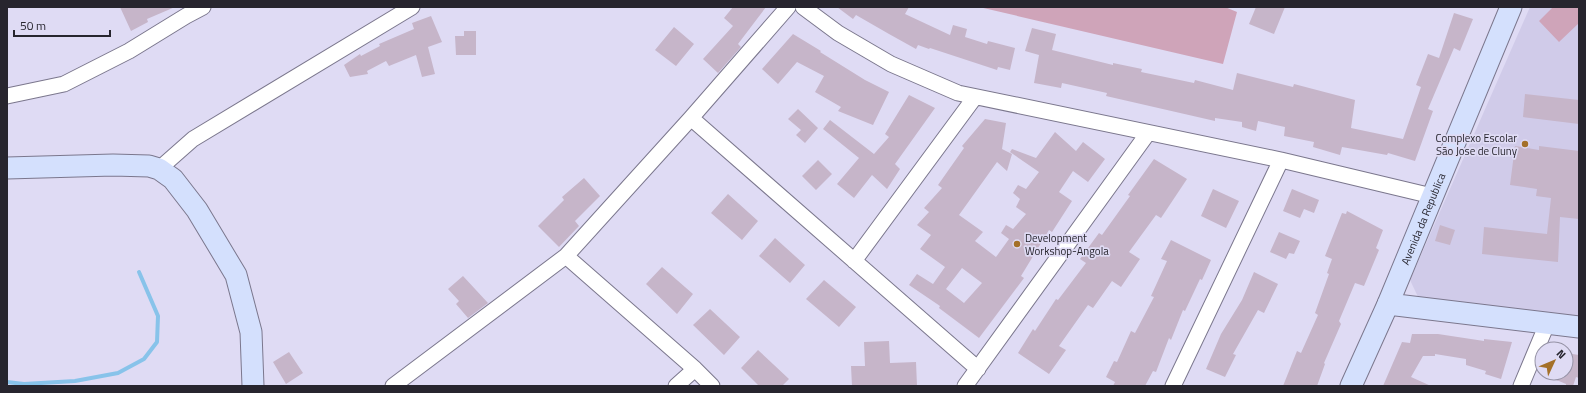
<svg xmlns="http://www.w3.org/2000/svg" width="1586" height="393" viewBox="0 0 1586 393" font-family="'Titillium Web',sans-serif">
  <rect width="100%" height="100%" fill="#dfdbf4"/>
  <path fill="#d0cbe9" d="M 1530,7 L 1579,7 L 1579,319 L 1420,301 L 1410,280 Z"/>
  <path fill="#cfa4b9" d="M 979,7 L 1225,7 L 1237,12 L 1223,64 Z
    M 1553,7 L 1579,7 L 1579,23 L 1559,42 L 1539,21 Z"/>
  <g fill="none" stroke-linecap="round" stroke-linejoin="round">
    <path stroke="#88c3ea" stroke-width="4" d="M 7,382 L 24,384 L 75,381 L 118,373 L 144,359 L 157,342 L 158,316 L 139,272"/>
  </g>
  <path fill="#c6b5c9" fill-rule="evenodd" d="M 120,7 L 175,7 L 147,19 L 148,22 L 131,31 Z
    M 733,7 L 766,7 L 738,44 L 741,47 L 718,73 L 703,59 L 733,26 L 724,18 Z
    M 837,7 L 909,7 L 905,14 L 950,35 L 953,25 L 967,29 L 965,37 L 987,44 L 988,41 L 1015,48 L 1010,70 L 998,67 L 997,70 L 930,48 L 929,49 L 918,45 L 916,49 L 889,34 L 856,15 L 853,19 Z
    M 1256,7 L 1285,7 L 1274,34 L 1249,24 Z
    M 1454,13 L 1473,19 L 1460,51 L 1454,48 L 1428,109 L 1433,111 L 1415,161 L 1388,153 L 1387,155 L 1342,147 L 1340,155 L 1313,147 L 1314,142 L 1284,136 L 1285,127 L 1258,121 L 1256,131 L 1242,127 L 1242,122 L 1215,118 L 1215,121 L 1106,96 L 1107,93 L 1062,83 L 1061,88 L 1034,83 L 1039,55 L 1025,51 L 1032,28 L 1056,34 L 1052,50 L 1113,65 L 1113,63 L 1142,69 L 1141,72 L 1194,83 L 1195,80 L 1233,90 L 1237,73 L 1293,87 L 1294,84 L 1355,100 L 1351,128 L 1403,139 L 1421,87 L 1416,85 L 1428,54 L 1439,58 Z
    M 431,16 L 442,42 L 428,47 L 435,74 L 422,77 L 416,55 L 389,66 L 386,61 L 367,71 L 368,74 L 350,77 L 344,65 L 360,54 L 361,56 L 380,46 L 379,44 L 414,29 L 412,23 Z
    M 674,27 L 694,44 L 676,66 L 655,50 Z
    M 464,31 L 476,31 L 476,55 L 456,55 L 455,36 L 464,36 Z
    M 793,34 L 821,51 L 820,52 L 865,80 L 889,92 L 873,125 L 838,111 L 841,107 L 815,92 L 824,76 L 797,62 L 778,84 L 762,69 Z
    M 1525,94 L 1579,100 L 1579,124 L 1523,117 Z
    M 909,95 L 935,108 L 895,164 L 900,169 L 887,189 L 872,175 L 854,198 L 837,184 L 859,158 L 823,129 L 830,120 L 874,154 L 889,137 L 885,134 Z
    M 798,109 L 818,128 L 805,143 L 796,135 L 801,130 L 788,119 Z
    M 985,119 L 1006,123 L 1002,149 L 1012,154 L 1007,171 L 997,162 L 959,215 L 983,232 L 975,241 L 996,257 L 1009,239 L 1001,233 L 1006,225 L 1013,229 L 1026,214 L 1016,207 L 1020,199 L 1013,193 L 1018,185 L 1026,189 L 1039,172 L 1010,152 L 1012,149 L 1036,158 L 1055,132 L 1076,151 L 1083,142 L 1105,159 L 1088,182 L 1073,171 L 1059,192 L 1072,201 L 1052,232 L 1049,230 L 1021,276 L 1024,278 L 979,338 L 939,308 L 940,306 L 909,285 L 917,274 L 933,284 L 945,267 L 920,249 L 931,235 L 917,225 L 929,212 L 924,208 L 942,188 L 938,185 L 964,148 L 962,146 ZM 962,268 L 982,283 L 964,303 L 946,289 Z
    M 1515,146 L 1539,150 L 1539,146 L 1579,151 L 1579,219 L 1560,217 L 1558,262 L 1482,254 L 1484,227 L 1547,234 L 1551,198 L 1536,196 L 1537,189 L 1510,185 Z
    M 1154,159 L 1187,179 L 1161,218 L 1156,215 L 1129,252 L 1140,259 L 1121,287 L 1112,281 L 1093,308 L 1088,305 L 1059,346 L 1066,350 L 1049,374 L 1018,353 L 1033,329 L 1035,331 L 1056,299 L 1058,300 L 1086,263 L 1080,259 L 1099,233 L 1102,235 L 1130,196 L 1128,195 Z
    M 818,160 L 832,174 L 816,190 L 802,176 Z
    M 584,178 L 600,196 L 575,221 L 579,226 L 559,247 L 538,226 L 564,200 L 562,197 Z
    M 1213,189 L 1239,201 L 1226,228 L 1201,216 Z
    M 1292,189 L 1319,200 L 1314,213 L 1304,209 L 1300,218 L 1283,211 Z
    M 728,194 L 758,221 L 742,240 L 711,213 Z
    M 1347,211 L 1383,230 L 1376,248 L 1379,250 L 1364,286 L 1355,283 L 1339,321 L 1341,324 L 1324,363 L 1325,364 L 1317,386 L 1283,386 L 1297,351 L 1301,353 L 1318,315 L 1315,313 L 1329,274 L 1327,273 L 1332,259 L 1325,256 L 1342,213 L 1346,214 Z
    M 1440,225 L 1455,230 L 1450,245 L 1435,241 Z
    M 1279,232 L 1300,241 L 1294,254 L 1289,253 L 1286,259 L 1270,252 Z
    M 775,238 L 805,265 L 790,283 L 759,256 Z
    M 1171,240 L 1211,260 L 1202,280 L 1200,279 L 1185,311 L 1183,310 L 1171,340 L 1169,338 L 1156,372 L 1153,371 L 1145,386 L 1113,386 L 1115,382 L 1106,377 L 1114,361 L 1117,362 L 1131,331 L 1135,333 L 1154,297 L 1151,296 L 1167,261 L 1161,259 Z
    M 662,267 L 693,294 L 677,314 L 646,284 Z
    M 1254,272 L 1278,284 L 1264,313 L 1258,310 L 1233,354 L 1236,355 L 1225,377 L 1206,369 L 1221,334 L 1242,300 Z
    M 463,276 L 488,303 L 468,318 L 456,304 L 459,301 L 448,289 Z
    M 824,280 L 856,307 L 839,327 L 806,299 Z
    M 710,309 L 740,337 L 724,355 L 693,325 Z
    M 1412,334 L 1438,334 L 1484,341 L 1484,339 L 1512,342 L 1501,379 L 1485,374 L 1486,371 L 1466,365 L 1466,359 L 1435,354 L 1435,356 L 1423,356 L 1411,377 L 1431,386 L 1383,386 L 1402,342 L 1410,343 Z
    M 889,341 L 890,363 L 916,362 L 917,386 L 852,386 L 851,366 L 865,366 L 864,342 Z
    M 758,350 L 789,379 L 782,386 L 759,386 L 741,368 Z
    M 289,352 L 303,373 L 286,384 L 273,362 Z
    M 1566,353 L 1579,355 L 1579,378 L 1576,377 L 1573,386 L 1566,386 L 1566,384 L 1540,373 L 1566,373 Z"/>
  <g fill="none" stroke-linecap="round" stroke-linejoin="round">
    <defs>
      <path id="street" d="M 803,7 L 838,33 L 891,64 L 958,93 L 1281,160 L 1432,196
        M 7,96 L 64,84 L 129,51 L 186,16 L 203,7
        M 691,118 L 978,369
        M 159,169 L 193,139 L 412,7
        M 566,256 L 695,369 L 712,386
        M 854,261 L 975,97
        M 393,386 L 566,256 L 691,118 L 788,7
        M 676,386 L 695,369
        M 965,386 L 1148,133
        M 1173,386 L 1281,160
        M 1521,386 L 1547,324"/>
      <g id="secondary">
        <path d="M 7,168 L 113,165 L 149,166 L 159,169 L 173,179 L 197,210 L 236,275 L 251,332 L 253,386"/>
        <path d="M 1388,304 L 1579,327"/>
        <path id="s1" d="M 1351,386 L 1388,304 L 1511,7"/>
      </g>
    </defs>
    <use href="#street" stroke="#7b778d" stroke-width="17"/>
    <use href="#secondary" stroke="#7b778d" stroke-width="23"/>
    <use href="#street" stroke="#fff" stroke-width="15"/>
    <use href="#secondary" stroke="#d4e0fd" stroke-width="21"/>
  </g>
  <g fill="#a47028" stroke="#dfdbf4" stroke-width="1.5">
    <circle cx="1525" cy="144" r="4"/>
    <circle cx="1017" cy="244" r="4"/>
  </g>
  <g text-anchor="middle" stroke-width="3.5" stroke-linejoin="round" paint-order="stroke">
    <g font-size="11" fill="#27252e" stroke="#dfdbf4" text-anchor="end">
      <text x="1517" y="142">Complexo Escolar<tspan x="1517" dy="13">São Jose de Cluny</tspan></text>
      <text x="1025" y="242" text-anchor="start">Development<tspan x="1025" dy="13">Workshop-Angola</tspan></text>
    </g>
    <g font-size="11" fill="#27252e" stroke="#dfdbf4">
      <text dy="4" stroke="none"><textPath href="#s1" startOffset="182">Avenida da Republica</textPath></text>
    </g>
  </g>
  <rect width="1586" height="393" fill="none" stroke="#27252e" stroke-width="16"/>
  <g transform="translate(1554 361) rotate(46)"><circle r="19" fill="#dfdbf4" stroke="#9592a5"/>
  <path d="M0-3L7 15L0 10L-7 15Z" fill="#a47028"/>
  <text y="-6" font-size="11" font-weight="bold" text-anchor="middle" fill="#27252e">N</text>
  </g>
  <path d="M14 30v6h96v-6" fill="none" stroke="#27252e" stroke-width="2"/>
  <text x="20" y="30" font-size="12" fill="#27252e" stroke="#dfdbf4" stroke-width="3" paint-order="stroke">50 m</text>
</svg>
